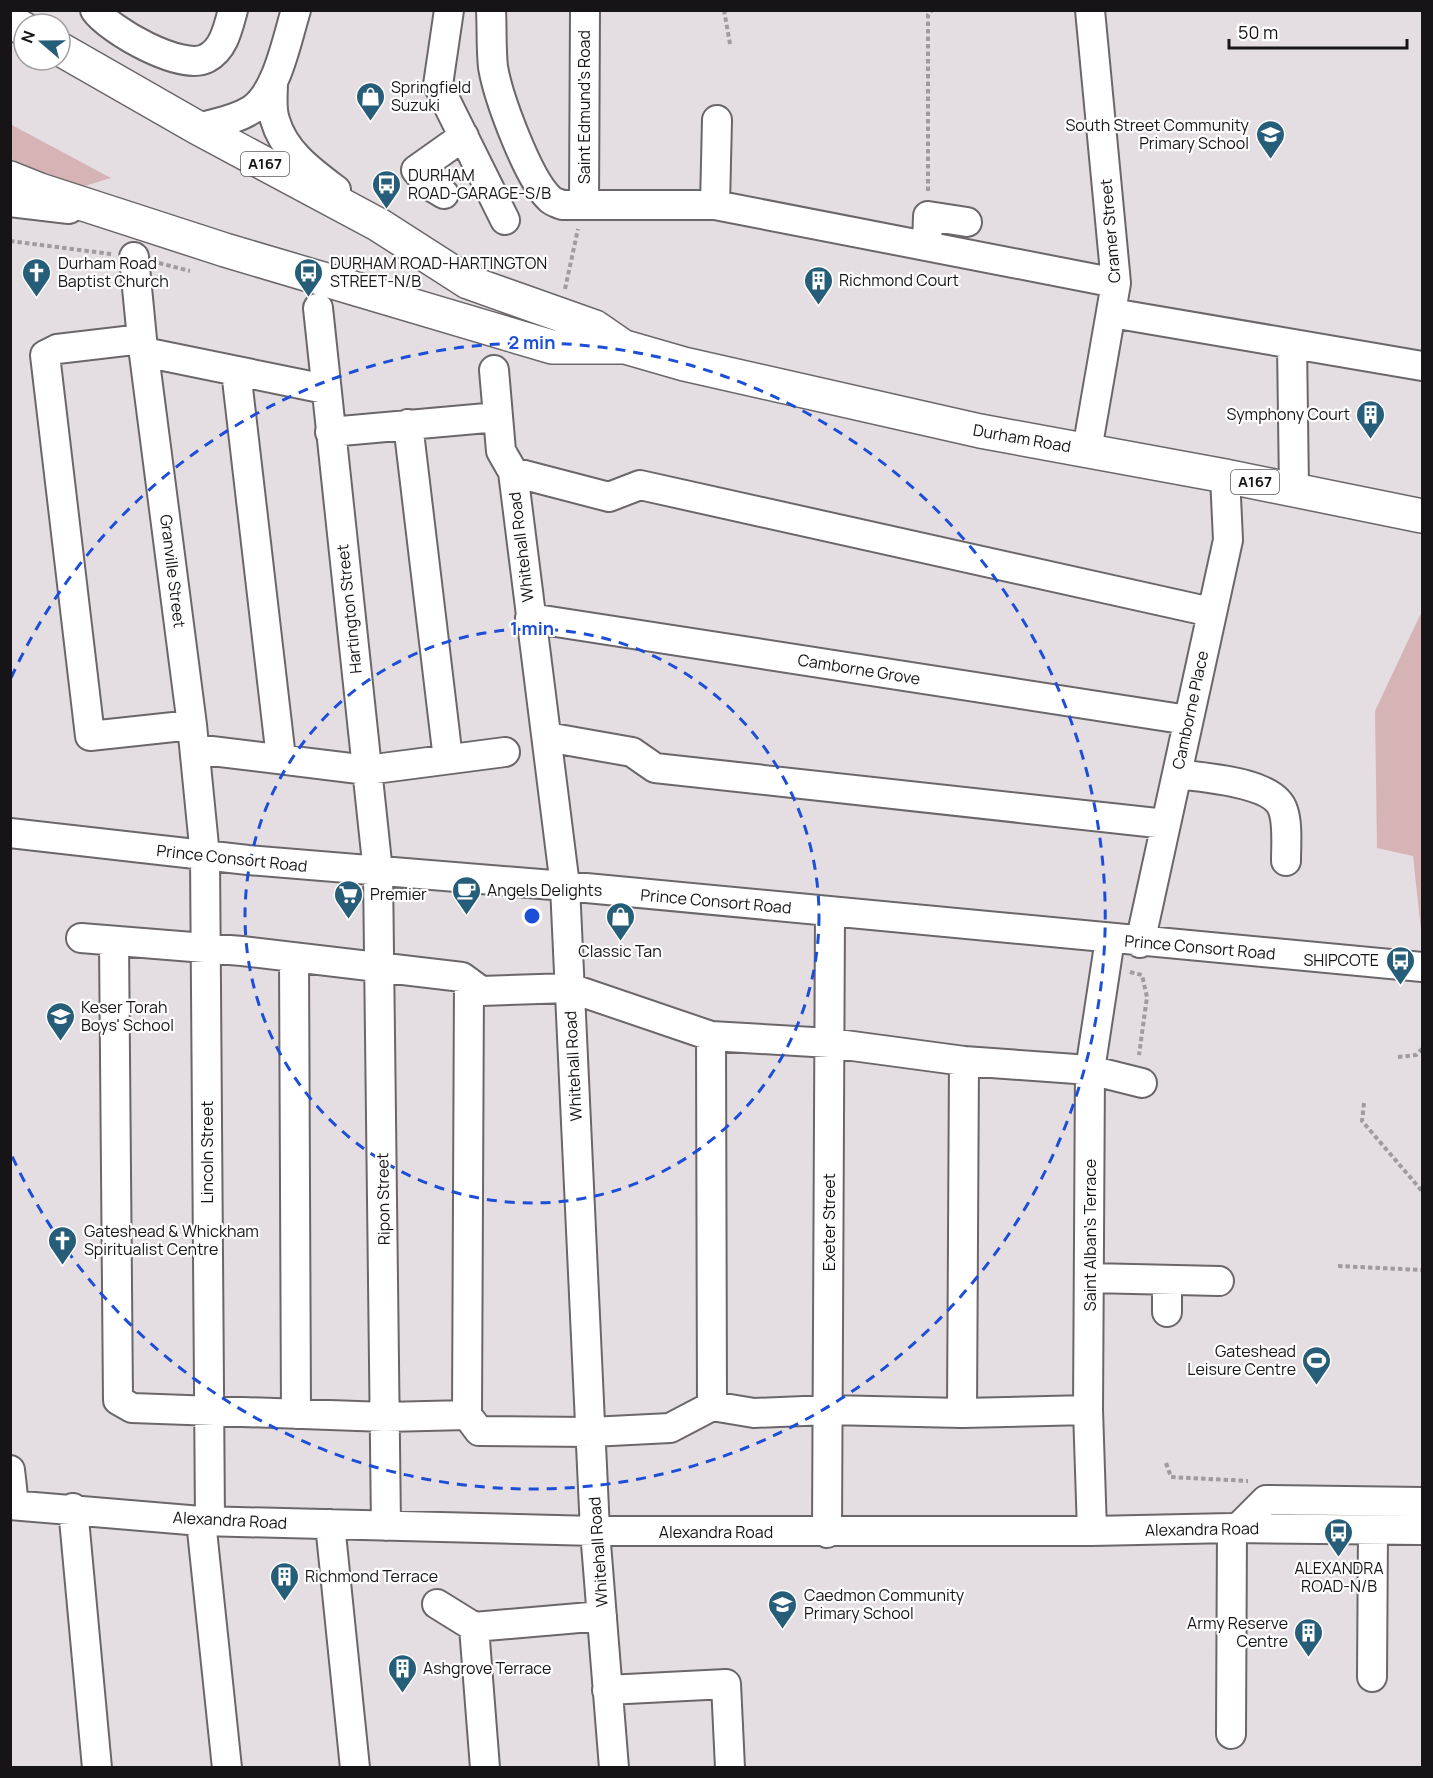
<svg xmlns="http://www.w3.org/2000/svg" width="1433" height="1778" viewBox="0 0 1433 1778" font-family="Manrope,sans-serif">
  <rect width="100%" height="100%" fill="#e4dee2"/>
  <path fill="#d6b3b5" d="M 10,124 L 111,178 L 81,187 L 11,159 Z
    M 1422,611 L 1422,939 L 1413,856 L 1377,848 L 1375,711 Z"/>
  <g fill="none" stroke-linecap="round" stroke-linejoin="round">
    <defs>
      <path id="minor" d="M 95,10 C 109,30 182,72 207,58 C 224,49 228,28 233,10
        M 449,10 L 438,85 L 505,220
        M 491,10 C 492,29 491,48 493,67 C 498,97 528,179 550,199 C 553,202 558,203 562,205 L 715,205 L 1116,283
        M 273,82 C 273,94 271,109 275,120 C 284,152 311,171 336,190
        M 198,128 C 216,123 235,120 251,110 C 277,94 287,39 296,10
        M 444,194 L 429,185 L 416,170 L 464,136
        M 10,202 L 69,209
        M 584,204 L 585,10
        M 715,205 L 717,120
        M 927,246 L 928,216 L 967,222
        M 134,257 L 142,339 L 192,725 L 205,856 L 210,1521
        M 318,308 L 378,872 L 386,1526
        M 1112,313 L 1422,366
        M 142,339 L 57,349 L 45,355 L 90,736 L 192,725
        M 1292,344 L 1294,489
        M 144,352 L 325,389
        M 494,370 L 501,451 L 513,472 L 565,886 L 595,1531 L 614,1768
        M 236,371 L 281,758
        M 408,424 L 448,759
        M 330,432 L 498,417
        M 1087,450 L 1116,283 L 1090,10
        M 513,472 L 609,497 L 640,485 L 1211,612
        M 530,618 L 1188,720
        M 547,737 L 632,752 L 655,768 L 1166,824
        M 195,749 L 367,770 L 505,752
        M 1177,774 C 1203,778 1274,781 1283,810 C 1288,824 1286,845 1286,861
        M 10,833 L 248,860 L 565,886 L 1422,967
        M 81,938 L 242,951 L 462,977 L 481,991 L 570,988 L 711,1036 L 830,1043 L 964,1061 L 1090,1070 L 1142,1083
        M 114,941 L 118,1400 L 132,1408 L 385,1417 L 467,1415
        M 1140,943 L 1228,540 L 1225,476
        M 294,957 L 296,1414
        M 469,982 L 467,1415 L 479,1431 L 591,1432 L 670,1428 L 712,1406 L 754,1413 L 828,1410 L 962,1413 L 1088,1410
        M 711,1036 L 712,1406
        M 1090,1278 L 1219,1281
        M 1167,1282 L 1167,1312
        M 962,1413 L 964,1061
        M 10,1470 L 14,1505
        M 10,1505 L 201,1521 L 595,1531 L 1092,1531 L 1232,1528 L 1422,1530
        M 73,1508 L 97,1768
        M 201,1521 L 227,1768
        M 330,1524 L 355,1768
        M 1238,1528 L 1266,1500 L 1422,1502
        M 1092,1531 L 1088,1410 L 1090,1070 L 1110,939
        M 827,1533 L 830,912
        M 437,1604 L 474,1627
        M 1372,1677 L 1373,1530
        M 607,1690 L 726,1684 L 730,1768
        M 1231,1734 L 1232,1528
        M 485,1768 L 474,1627 L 602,1616"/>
      <path id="major" d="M 10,21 L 24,29
        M 60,49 L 198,128 L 379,225 L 468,282 L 595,327 L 624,347
        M 10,178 L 40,190 L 225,250 L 552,347 L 625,347 L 684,364 L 980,431 L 1225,476 L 1422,516"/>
    </defs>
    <use href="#minor" stroke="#6b666a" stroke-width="32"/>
    <use href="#major" stroke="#6b666a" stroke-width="36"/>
    <path stroke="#a09b9e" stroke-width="4" stroke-dasharray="4.5 3" stroke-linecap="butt" d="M 724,10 L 730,44
      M 928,191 L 928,15 L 932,10
      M 10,241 L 111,254
      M 159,263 L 190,271
      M 565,289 L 578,229
      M 1130,972 L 1142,975 L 1147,997 L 1139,1055
      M 1398,1057 L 1416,1055 L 1422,1049
      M 1364,1103 L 1362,1121 L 1422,1191
      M 1338,1266 L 1422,1270
      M 1166,1463 L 1171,1477 L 1248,1481"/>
    <use href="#minor" stroke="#fff" stroke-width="28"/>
    <use href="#major" stroke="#fff" stroke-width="33"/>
  </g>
  <g fill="none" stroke="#1d4ed8" stroke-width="3" stroke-dasharray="10 8">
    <circle cx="532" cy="916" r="287"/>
    <path d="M11 678A573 573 0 1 1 11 1154"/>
  </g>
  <defs>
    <symbol id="shop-pin" viewBox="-11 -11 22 30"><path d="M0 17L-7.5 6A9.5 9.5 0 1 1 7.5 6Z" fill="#265d78" stroke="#fff"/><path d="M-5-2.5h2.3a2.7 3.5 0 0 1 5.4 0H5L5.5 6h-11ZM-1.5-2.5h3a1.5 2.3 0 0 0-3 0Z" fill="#fff"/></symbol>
    <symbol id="school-pin" viewBox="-11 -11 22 30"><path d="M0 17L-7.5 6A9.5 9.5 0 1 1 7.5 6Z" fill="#265d78" stroke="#fff"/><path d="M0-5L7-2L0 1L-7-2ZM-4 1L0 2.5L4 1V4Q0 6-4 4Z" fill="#fff"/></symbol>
    <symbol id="bus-pin" viewBox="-11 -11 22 30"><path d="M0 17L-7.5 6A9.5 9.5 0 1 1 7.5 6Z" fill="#265d78" stroke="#fff"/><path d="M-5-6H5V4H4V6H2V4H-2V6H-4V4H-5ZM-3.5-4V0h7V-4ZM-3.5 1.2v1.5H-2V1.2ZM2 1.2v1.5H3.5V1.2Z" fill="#fff"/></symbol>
    <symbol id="church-pin" viewBox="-11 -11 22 30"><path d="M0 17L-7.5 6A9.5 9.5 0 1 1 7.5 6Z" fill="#265d78" stroke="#fff"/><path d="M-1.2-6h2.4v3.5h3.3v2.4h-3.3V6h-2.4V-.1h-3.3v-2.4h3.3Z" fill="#fff"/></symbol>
    <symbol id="building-pin" viewBox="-11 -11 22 30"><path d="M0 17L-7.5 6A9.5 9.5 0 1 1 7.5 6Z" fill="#265d78" stroke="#fff"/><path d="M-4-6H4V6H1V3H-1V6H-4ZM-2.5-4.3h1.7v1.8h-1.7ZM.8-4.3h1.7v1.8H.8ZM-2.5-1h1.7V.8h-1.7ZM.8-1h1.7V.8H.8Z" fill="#fff"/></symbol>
    <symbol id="cafe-pin" viewBox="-11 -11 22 30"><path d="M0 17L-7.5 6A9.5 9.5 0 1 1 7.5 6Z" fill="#265d78" stroke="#fff"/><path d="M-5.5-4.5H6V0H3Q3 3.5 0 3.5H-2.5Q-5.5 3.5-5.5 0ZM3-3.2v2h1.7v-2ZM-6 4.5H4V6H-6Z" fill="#fff"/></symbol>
    <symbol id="supermarket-pin" viewBox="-11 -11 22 30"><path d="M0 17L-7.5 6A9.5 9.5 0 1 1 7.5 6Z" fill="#265d78" stroke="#fff"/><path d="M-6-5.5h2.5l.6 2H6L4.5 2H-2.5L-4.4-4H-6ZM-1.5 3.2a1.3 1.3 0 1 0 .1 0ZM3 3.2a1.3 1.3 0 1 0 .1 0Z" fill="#fff"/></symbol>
    <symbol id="stadium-pin" viewBox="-11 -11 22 30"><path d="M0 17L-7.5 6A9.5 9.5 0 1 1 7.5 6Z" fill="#265d78" stroke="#fff"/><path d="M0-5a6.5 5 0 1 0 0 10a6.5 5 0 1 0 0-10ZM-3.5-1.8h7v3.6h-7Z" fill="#fff"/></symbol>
  </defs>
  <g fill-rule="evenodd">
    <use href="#shop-pin" x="354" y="80" width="33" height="45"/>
    <use href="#school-pin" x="1254" y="118" width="33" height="45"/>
    <use href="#bus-pin" x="370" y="168" width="33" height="45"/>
    <use href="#church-pin" x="20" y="256" width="33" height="45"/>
    <use href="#bus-pin" x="292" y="256" width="33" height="45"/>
    <use href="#building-pin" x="802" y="264" width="33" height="45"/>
    <use href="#building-pin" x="1354" y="398" width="33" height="45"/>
    <use href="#cafe-pin" x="450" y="874" width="33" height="45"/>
    <use href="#supermarket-pin" x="332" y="878" width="33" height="45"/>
    <use href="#shop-pin" x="604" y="900" width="33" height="45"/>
    <use href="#bus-pin" x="1384" y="944" width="33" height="45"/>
    <use href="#school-pin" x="44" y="1000" width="33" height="45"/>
    <use href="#church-pin" x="46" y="1224" width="33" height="45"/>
    <use href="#stadium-pin" x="1300" y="1344" width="33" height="45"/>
    <use href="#bus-pin" x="1322" y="1516" width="33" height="45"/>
    <use href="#building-pin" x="268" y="1560" width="33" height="45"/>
    <use href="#school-pin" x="766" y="1588" width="33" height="45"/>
    <use href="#building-pin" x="1292" y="1616" width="33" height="45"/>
    <use href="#building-pin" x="386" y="1652" width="33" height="45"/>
  </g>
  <g text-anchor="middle" stroke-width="4.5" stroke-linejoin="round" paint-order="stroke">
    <g fill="#fff" stroke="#5c5a5c" stroke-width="1.5">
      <rect x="241" y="152" width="48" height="24" rx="4.5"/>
      <rect x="1231" y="470" width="48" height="24" rx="4.5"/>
    </g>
    <g font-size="15" font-weight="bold" fill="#161416">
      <text x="265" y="169">A167</text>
      <text x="1255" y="487">A167</text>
    </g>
    <g font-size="16" fill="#161416" stroke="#fff" text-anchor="start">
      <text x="391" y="93">Springfield<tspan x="391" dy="18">Suzuki</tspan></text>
      <text x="1249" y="131" text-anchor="end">South Street Community<tspan x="1249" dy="18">Primary School</tspan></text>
      <text x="408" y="181">DURHAM<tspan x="408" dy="18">ROAD-GARAGE-S/B</tspan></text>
      <text x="58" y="269">Durham Road<tspan x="58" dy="18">Baptist Church</tspan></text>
      <text x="330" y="269">DURHAM ROAD-HARTINGTON<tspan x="330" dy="18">STREET-N/B</tspan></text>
      <text x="839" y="286">Richmond Court</text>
      <text x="1350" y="420" text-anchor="end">Symphony Court</text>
      <text x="487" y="896">Angels Delights</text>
      <text x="370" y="900">Premier</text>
      <text x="620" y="957" text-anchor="middle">Classic Tan</text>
      <text x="1379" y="966" text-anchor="end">SHIPCOTE</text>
      <text x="81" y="1013">Keser Torah<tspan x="81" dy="18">Boys' School</tspan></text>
      <text x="84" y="1237">Gateshead &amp; Whickham<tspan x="84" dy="18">Spiritualist Centre</tspan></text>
      <text x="1296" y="1357" text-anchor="end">Gateshead<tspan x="1296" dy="18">Leisure Centre</tspan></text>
      <text x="1339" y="1574" text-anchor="middle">ALEXANDRA<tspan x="1339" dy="18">ROAD-N/B</tspan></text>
      <text x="305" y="1582">Richmond Terrace</text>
      <text x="804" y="1601">Caedmon Community<tspan x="804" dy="18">Primary School</tspan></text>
      <text x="1288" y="1629" text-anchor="end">Army Reserve<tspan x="1288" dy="18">Centre</tspan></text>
      <text x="423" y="1674">Ashgrove Terrace</text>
    </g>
    <g font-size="16" fill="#161416" stroke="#fff">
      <text transform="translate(584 107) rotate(-90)" y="6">Saint Edmund's Road</text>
      <text transform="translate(1110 231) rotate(-95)" y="6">Cramer Street</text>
      <text transform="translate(1022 438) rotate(10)" y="6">Durham Road</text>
      <text transform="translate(521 547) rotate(-97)" y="6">Whitehall Road</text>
      <text transform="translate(173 571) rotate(83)" y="6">Granville Street</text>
      <text transform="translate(349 609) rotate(-96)" y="6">Hartington Street</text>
      <text transform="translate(859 669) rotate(9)" y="6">Camborne Grove</text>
      <text transform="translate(1190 710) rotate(-78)" y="6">Camborne Place</text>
      <text transform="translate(232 858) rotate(6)" y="6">Prince Consort Road</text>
      <text transform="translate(716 901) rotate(5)" y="6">Prince Consort Road</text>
      <text transform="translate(1200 947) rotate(5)" y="6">Prince Consort Road</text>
      <text transform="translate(573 1066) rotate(-93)" y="6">Whitehall Road</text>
      <text transform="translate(207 1152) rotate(-90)" y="6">Lincoln Street</text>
      <text transform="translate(383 1199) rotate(-91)" y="6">Ripon Street</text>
      <text transform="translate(829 1222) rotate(-90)" y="6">Exeter Street</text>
      <text transform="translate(1090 1235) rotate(-90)" y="6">Saint Alban's Terrace</text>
      <text transform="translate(230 1520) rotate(3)" y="6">Alexandra Road</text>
      <text transform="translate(1202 1529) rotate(-1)" y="6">Alexandra Road</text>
      <text x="716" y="1538">Alexandra Road</text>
      <text transform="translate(598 1552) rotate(-94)" y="6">Whitehall Road</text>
    </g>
  </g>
  <circle cx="532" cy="916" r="9" fill="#1d4ed8" stroke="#fff" stroke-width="3"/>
  <g font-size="18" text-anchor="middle" font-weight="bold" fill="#1d4ed8" stroke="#fff" stroke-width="4.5" stroke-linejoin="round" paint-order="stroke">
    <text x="532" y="349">2 min</text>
    <text x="532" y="635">1 min</text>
  </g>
  <rect width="1433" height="1778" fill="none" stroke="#161416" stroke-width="24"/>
  <g transform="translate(42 42) rotate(290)"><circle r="28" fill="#ffffff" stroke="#a2a1a2" stroke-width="1.5"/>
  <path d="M0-4.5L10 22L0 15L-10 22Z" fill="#265d78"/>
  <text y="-9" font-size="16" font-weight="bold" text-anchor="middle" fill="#161416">N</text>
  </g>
  <path d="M1229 39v9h178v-9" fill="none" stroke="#161416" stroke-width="3"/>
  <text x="1238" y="39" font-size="18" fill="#161416" stroke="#ffffff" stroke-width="4.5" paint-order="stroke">50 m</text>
</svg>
